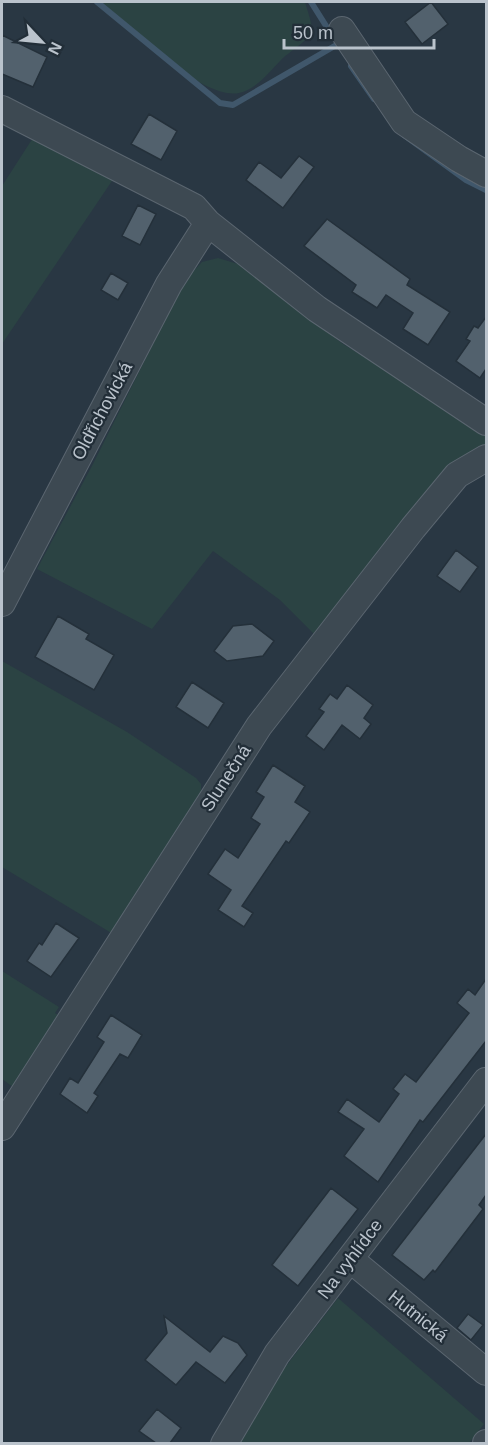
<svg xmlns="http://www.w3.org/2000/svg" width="488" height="1445" viewBox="0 0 488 1445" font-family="Helvetica,sans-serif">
  <rect width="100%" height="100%" fill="#293743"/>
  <path fill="#2b4343" d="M 95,2 L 305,2 C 307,9 313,26 312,32 C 312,37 287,54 282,59 C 269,72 257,89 239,93 C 203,101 124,24 95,2 Z
    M 38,130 L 118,172 L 2,344 L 2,186 Z
    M 218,258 L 238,264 L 343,344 L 484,429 C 487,437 487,442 482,449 L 316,636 L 280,600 L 213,551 L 152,629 L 37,569 L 93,464 L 185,280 L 202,262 Z
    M 2,661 L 127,732 L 196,778 L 201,784 L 201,796 L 113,934 L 2,867 Z
    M 2,971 L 59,1007 L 55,1013 L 59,1016 L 13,1087 L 2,1079 Z
    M 338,1298 L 484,1424 L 469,1443 L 236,1444 L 280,1374 Z"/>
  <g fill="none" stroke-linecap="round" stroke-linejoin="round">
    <path stroke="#40576b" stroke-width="6" d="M 97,2 L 220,103 L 233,105 L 338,44
      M 311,2 L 333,37
      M 351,66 L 374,99
      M 404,135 L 466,180 L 486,190"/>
  </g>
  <path fill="#52616d" stroke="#24303a" stroke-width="1.5" d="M 431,2 L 448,24 L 422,44 L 405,22 Z
    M 2,35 L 47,57 L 33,87 L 2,74 Z
    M 149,114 L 177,131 L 161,160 L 131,144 Z
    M 299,156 L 314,167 L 283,208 L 246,180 L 259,162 L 281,178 Z
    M 138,205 L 156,214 L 140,245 L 122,236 Z
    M 327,219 L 410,279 L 407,285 L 450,312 L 428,345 L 403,329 L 413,313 L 386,295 L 377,308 L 352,292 L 356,285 L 304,246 Z
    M 111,273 L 128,283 L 118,300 L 101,290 Z
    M 486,317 L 486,369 L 480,378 L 456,361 L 470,341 L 466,339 L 474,326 L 478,328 Z
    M 456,550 L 478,567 L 460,592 L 437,576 Z
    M 58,616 L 89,634 L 86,639 L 114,655 L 94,690 L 35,657 Z
    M 252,624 L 274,641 L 263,656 L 227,661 L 214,651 L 233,626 Z
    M 192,682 L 224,703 L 208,728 L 176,707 Z
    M 347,685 L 373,705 L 364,718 L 371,724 L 360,739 L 342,725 L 324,750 L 306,736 L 324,712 L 319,709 L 330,694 L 337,699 Z
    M 273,765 L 305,786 L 295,802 L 310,812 L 289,843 L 286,841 L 242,906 L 253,913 L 244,927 L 218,910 L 231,890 L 208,874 L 225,849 L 238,858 L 260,824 L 251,818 L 264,797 L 256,792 Z
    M 56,923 L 79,938 L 51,977 L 27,961 L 39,943 L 42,945 Z
    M 486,979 L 486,1041 L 423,1122 L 420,1120 L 378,1182 L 344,1156 L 364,1129 L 338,1112 L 347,1099 L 379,1122 L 399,1094 L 393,1089 L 405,1074 L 416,1082 L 469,1013 L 457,1003 L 468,989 L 475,995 Z
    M 111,1015 L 142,1035 L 128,1058 L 120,1054 L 94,1093 L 98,1096 L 87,1113 L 60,1094 L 70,1078 L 78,1083 L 104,1042 L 97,1037 Z
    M 486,1134 L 486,1195 L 479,1205 L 483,1209 L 435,1272 L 433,1270 L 424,1280 L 392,1255 Z
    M 331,1188 L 358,1209 L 298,1286 L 272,1265 Z
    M 468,1314 L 483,1325 L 471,1340 L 457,1328 Z
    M 164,1316 L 210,1352 L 223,1336 L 238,1343 L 247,1355 L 225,1383 L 196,1362 L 176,1385 L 145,1360 L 167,1333 Z
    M 157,1409 L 181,1428 L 170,1443 L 156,1443 L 139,1431 Z"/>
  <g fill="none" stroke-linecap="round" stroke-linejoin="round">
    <defs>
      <path id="minor" d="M 342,30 L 404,122 L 459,159 L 486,174
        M 2,109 L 194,207 L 208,223 L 317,309 L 486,422
        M 2,603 L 169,284 L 208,223
        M 2,1127 L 259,726 L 413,528 L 457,475 L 486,458
        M 350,1259 L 486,1372
        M 224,1444 L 277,1354 L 486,1081
        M 486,1444 L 486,1443"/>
    </defs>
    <use href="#minor" stroke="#5b6670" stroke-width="28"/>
    <use href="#minor" stroke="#3d4952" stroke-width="26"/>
  </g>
  <g text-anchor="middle" stroke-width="4.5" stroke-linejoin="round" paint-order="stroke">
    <g font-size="18" fill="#bac3cc" stroke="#222e38">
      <text transform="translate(102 411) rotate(-62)" y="6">Oldřichovická</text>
      <text transform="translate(226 778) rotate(-57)" y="6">Slunečná</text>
      <text transform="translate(350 1259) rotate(-53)" y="6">Na vyhlídce</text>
      <text transform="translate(418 1316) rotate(39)" y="6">Hutnická</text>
    </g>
  </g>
  <rect width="488" height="1445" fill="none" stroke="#bac3cc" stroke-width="6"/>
  <g transform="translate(42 42) rotate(116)" stroke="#222e38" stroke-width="4.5" paint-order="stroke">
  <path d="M0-4.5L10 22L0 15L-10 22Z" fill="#bac3cc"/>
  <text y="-9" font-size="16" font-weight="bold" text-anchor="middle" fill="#bac3cc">N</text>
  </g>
  <path d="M284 39v9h150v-9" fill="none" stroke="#bac3cc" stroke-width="3"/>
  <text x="293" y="39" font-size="18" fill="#bac3cc" stroke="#222e38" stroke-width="4.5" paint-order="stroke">50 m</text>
</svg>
